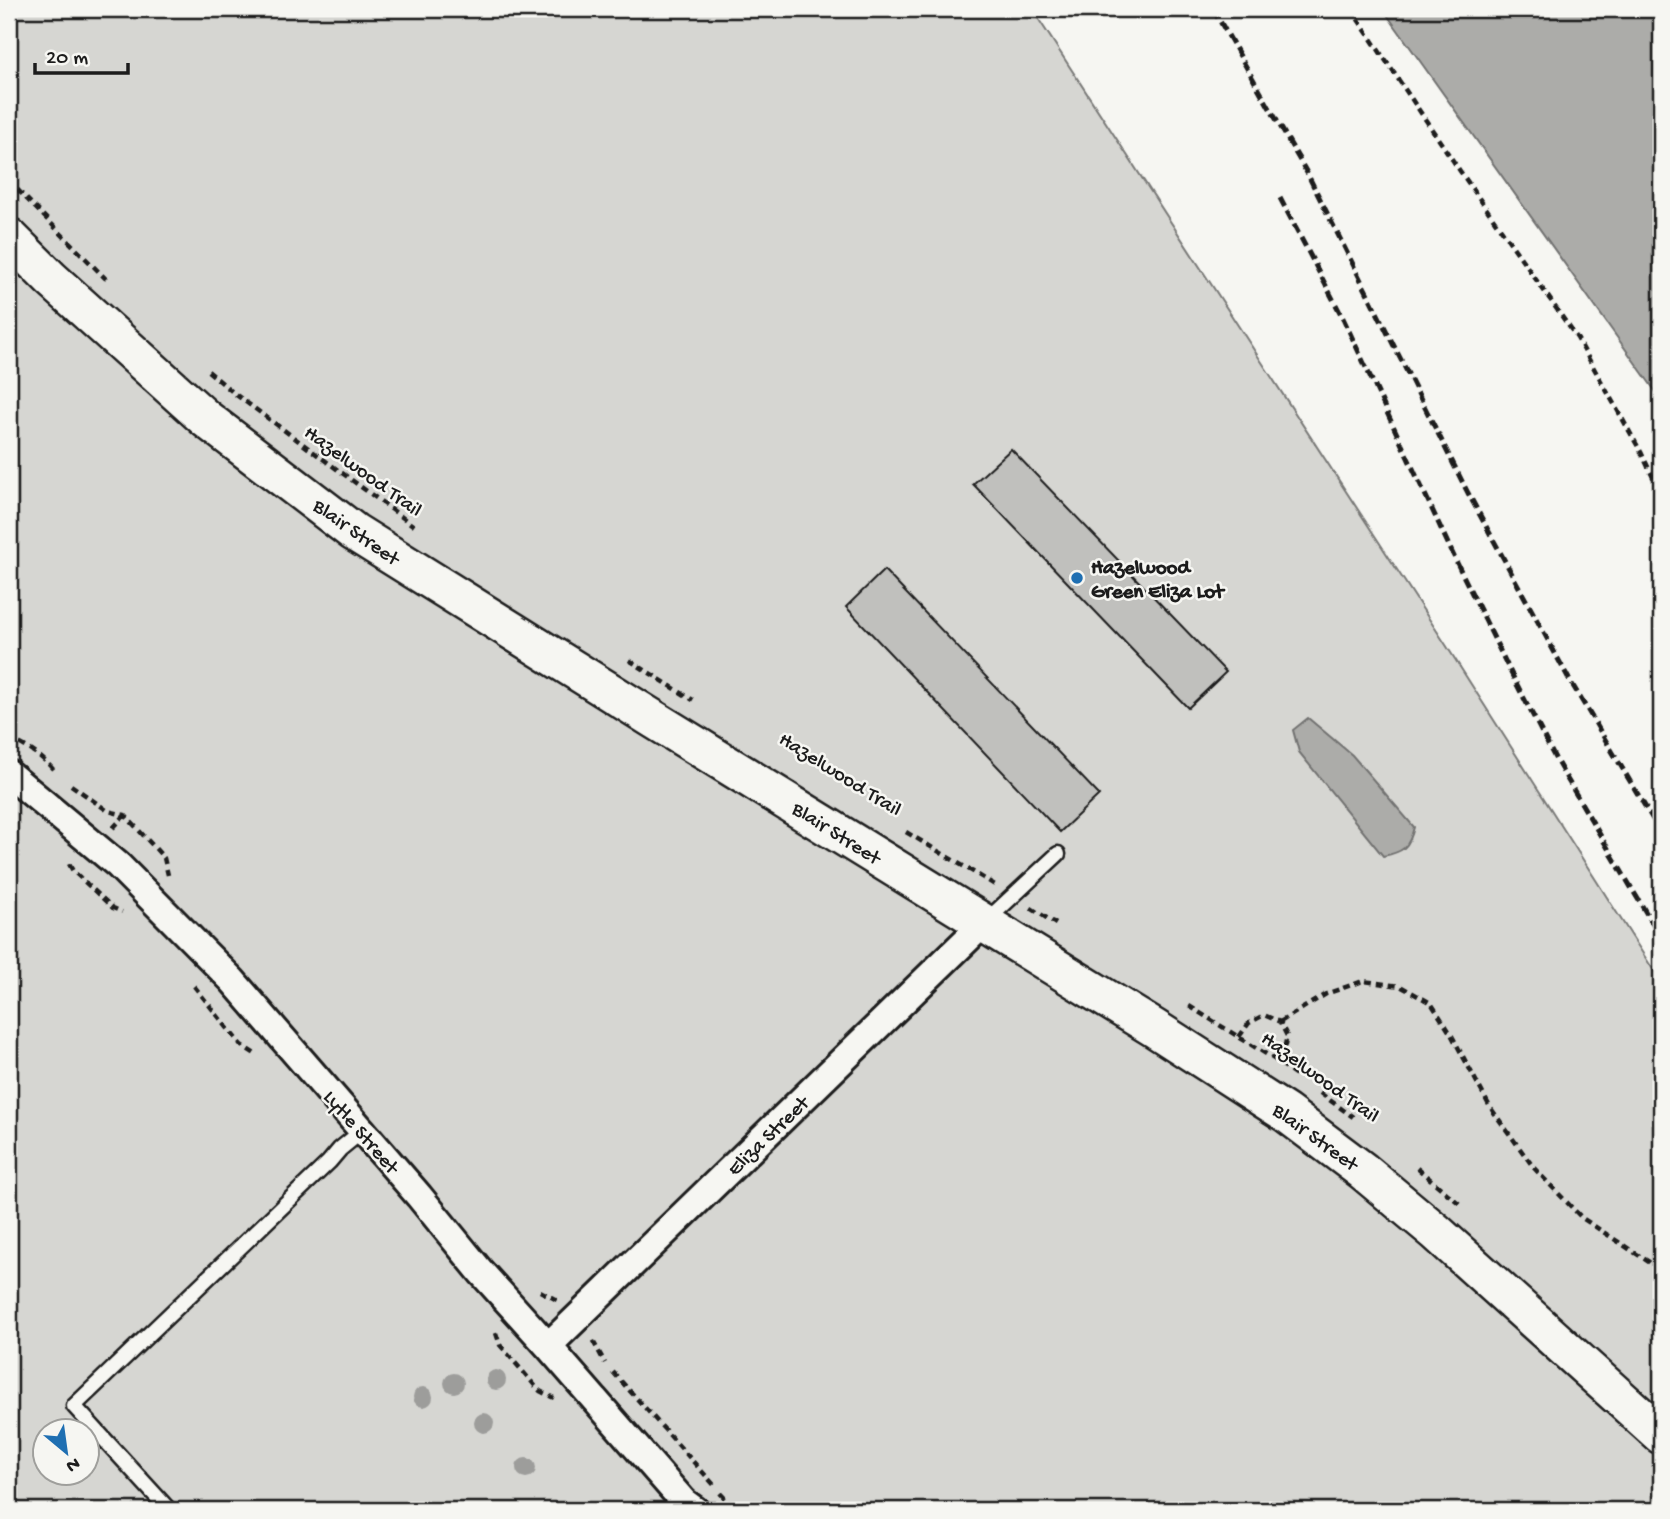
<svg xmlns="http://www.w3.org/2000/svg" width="1670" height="1519" viewBox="0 0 1670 1519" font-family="'Gochi Hand',sans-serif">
  <rect width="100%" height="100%" fill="#f6f6f2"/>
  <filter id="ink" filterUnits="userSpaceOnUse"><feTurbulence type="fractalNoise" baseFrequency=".0143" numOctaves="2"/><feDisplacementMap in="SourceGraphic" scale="14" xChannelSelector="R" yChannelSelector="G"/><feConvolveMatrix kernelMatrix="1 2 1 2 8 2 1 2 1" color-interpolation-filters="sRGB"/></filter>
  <g filter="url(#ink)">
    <path fill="#d6d6d2" stroke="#797977" stroke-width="2" fill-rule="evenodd" d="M 9,9 L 1032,9 L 1446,645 L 1661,982 L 1661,1510 L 9,1510 ZM 46,1432 L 88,1432 L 88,1474 L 46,1474 Z"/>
    <path fill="#acaca9" stroke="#727271" stroke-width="2" d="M 1383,9 L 1661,9 L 1661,399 L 1395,26 Z
      M 1308,718 L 1352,755 L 1414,827 C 1409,848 1403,852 1383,856 L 1299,752 L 1293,730 Z"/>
    <path fill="#c0c0bd" stroke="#1c1c1c" stroke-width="2" d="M 1011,449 L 1226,672 L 1188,708 L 973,484 Z
      M 884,570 L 1099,795 L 1060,832 L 846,607 Z"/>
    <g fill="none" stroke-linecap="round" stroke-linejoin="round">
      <defs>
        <path id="lane" d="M 985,922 L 1058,854
          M 169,1510 L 74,1406 L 329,1162 L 340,1149 L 362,1131"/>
        <path id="street" d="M 9,774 L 118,865 L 232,980 L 419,1196 L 481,1272 L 548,1346 L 684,1502 L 695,1510
          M 548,1346 L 984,923"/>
        <path id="secondary" d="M 9,237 L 51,279 L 206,419 L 354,532 L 650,717 L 1154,1028 L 1286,1113 L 1363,1171 L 1436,1232 L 1661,1435"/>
      </defs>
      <use href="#lane" stroke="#1c1c1c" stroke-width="19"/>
      <use href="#street" stroke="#1c1c1c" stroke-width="32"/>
      <use href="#secondary" stroke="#1c1c1c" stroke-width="42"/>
      <path stroke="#1c1c1c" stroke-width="4.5" stroke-dasharray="7 5" stroke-linecap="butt" d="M 1351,9 L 1460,171 L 1577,338 L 1641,452 L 1661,494
        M 9,181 L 106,279
        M 208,371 L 235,394 L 414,526
        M 629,660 L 693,700
        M 9,738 C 27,747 43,756 56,773
        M 71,785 L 108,811 L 125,815 L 164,858 L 168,875
        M 113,828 L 125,815
        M 906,832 L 995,885
        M 69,864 L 73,871 L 113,908 L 122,912
        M 1031,908 L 1056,924
        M 194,986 L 241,1045 L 255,1054
        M 1189,1006 L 1274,1059 L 1299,1077
        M 1280,1022 L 1326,994 L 1363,981 L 1400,986 L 1431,1003 L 1451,1034 L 1490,1107 L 1534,1168 L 1582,1218 L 1649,1262 L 1661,1274
        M 1239,1037 L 1249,1023 L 1264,1015 L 1280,1022 L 1287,1036 L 1285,1045 L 1274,1059
        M 1320,1093 L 1353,1117
        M 1417,1168 L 1461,1205
        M 540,1291 L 557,1300
        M 496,1333 L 500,1345 L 537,1388 L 540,1391 L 554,1398
        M 593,1341 L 605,1363
        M 613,1372 L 715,1486
        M 720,1493 L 736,1510"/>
      <use href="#lane" stroke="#f6f6f2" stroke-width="14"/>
      <use href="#street" stroke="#f6f6f2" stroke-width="26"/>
      <use href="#secondary" stroke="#f6f6f2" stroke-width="37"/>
      <path stroke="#1c1c1c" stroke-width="5" stroke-dasharray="10 5" stroke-linecap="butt" d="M 1213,9 L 1307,173 L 1468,493 L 1569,679 L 1661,833
        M 1280,198 L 1343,318 L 1457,563 L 1511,673 L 1557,762 L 1661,938"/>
    </g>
    <g fill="#9d9d9b">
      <circle cx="496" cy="1380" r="10"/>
      <circle cx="454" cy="1383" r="10"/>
      <circle cx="423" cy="1397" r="10"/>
      <circle cx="484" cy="1423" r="10"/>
      <circle cx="526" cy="1468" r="10"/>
    </g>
  </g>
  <circle fill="#1f6fb2" stroke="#f6f6f2" stroke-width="2.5" cx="1077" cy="578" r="7"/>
  <g text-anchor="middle" stroke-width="5" stroke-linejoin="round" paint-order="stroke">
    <g font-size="21" fill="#1c1c1c" stroke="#f6f6f2">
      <text transform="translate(364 470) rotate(36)" y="7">Hazelwood Trail</text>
      <text transform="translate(357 531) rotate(35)" y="7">Blair Street</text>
      <text transform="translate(841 773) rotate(32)" y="7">Hazelwood Trail</text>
      <text transform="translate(837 832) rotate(32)" y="7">Blair Street</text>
      <text transform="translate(1321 1076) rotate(36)" y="7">Hazelwood Trail</text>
      <text transform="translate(362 1131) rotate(49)" y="7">Lytle Street</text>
      <text transform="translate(767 1135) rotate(-44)" y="7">Eliza Street</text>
      <text transform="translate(1316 1136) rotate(36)" y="7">Blair Street</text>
    </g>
    <g font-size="21" font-weight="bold" fill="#1c1c1c" stroke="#f6f6f2" text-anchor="start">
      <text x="1091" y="573">Hazelwood<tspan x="1091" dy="24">Green Eliza Lot</tspan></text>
    </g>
  </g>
  <rect width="1670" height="1519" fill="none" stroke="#f6f6f2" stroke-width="35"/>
  <rect x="18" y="18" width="1635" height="1484" fill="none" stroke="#1c1c1c" stroke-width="2.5" filter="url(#ink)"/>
  <g transform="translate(66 1452) rotate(151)"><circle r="33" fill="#f6f6f2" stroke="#9f9f9c" stroke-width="2"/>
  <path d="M0-5L12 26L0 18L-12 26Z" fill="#1f6fb2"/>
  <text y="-10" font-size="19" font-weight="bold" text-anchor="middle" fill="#1c1c1c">N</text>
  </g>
  <path d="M35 63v10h93v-10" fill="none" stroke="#1c1c1c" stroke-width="3.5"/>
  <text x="46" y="63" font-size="21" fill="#1c1c1c" stroke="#f6f6f2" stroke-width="5" paint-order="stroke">20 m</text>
</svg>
